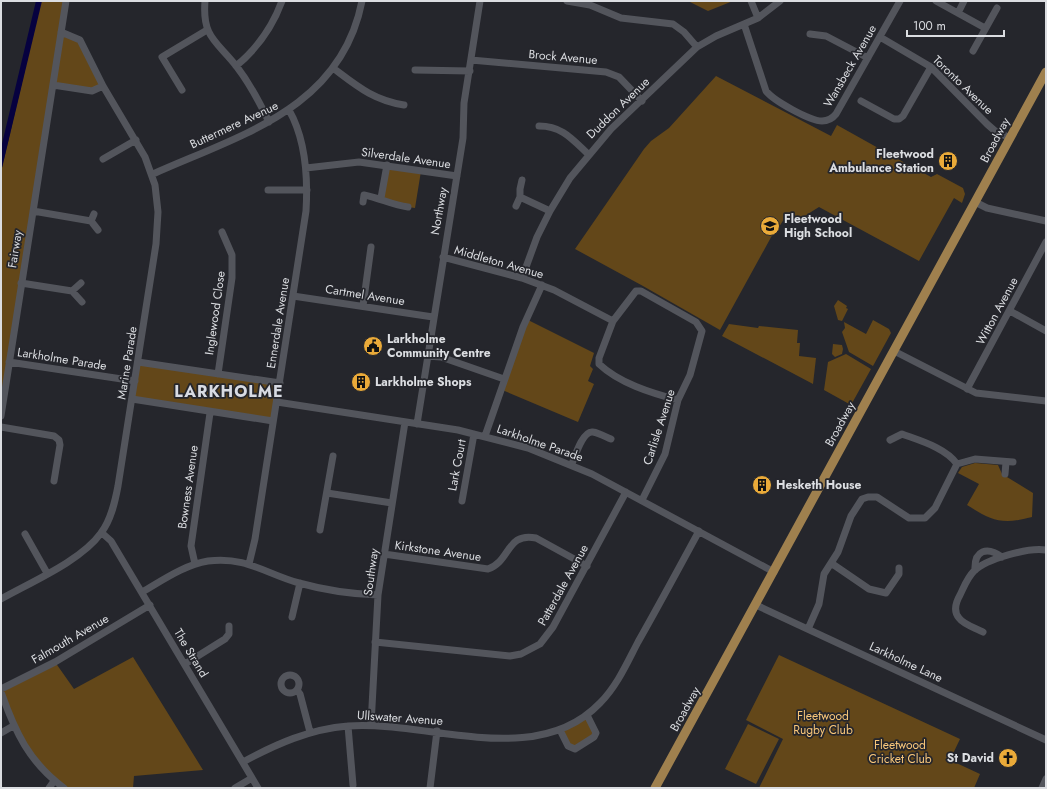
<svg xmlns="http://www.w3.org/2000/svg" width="1047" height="789" viewBox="0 0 1047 789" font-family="Jost,sans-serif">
  <rect width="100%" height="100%" fill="#25262c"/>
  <path fill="#634719" d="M 41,1 L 66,1 L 61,32 L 80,40 L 103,86 L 92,91 L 53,85 L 1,416 L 1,172 Z
    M 688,1 L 733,1 L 708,11 Z
    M 716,76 L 831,136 L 837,125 L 914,168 L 916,163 L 922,167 L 920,171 L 931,177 L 937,174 L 963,188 L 965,194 L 962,203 L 954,198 L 919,261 L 819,207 L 803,217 L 784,219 L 779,227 L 775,230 L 720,330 L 643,286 L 575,249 L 644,149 L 651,141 L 669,128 Z
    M 387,165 L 421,171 L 415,208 L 408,207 L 381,198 Z
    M 838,300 L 847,306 L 846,308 L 848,309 L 842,321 L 838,320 L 834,306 Z
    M 526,319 L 594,353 L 590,366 L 593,369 L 588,381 L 594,384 L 578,422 L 500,389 Z
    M 873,320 L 889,329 L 891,333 L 873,366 L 849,352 L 842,332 L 845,328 L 844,322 L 866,334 Z
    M 729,324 L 758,328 L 759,326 L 798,330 L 797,343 L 800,343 L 799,356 L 816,358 L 813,384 L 722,336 Z
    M 833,344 L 842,345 L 843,349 L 842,354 L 835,357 L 832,354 Z
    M 846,354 L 871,369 L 851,405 L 824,390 L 828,362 Z
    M 138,362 L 280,383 L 273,421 L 132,399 Z
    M 975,463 L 998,465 L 1002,474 L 1033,493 L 1032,517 C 1002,525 992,521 967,505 L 979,484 L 958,473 L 962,467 Z
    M 779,655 L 960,739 L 950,760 L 980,774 L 974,788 L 759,788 L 783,739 L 746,720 Z
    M 133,657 L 203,770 L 134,776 L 133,788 L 64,788 L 30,754 L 1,692 L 55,662 L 74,689 Z
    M 587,715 L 596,733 L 572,748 L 560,730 Z
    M 748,724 L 779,739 L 756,784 L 725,769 Z"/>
  <path fill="#06013f" d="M 36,1 L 42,1 L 1,172 L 1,148 Z"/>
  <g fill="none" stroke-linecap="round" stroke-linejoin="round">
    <path stroke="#53555c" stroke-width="7" d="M 205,1 C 202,38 217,41 237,67 C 250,84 260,103 269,122
      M 567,1 L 590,5 L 621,18 L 673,24 L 684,32 L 697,47
      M 751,1 L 758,18
      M 936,1 L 985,28
      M 958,13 L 964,1
      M 744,24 L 766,91 C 774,101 810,121 822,121 C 828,121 832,119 836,114 L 900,1
      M 810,34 L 826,36 L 868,58
      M 880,37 L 931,67 L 987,124 L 995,131 L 1010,138
      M 973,51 L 997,8
      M 471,60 L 606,72 L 619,77 L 642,101
      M 236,66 C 258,48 272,28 282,1
      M 333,68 C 357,86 373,100 404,105
      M 415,70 L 470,71
      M 53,85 L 92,91 L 103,86
      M 182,90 L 162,57 L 207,30
      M 861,101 L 894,119 L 899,119 L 903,116 L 931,67
      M 539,126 C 562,126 572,139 588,154
      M 103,159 L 136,140
      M 306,168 L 359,162 L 457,176
      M 153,174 C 240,135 341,109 362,1
      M 268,190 L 307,190
      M 520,197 L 550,211
      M 381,198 L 387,165
      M 363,202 L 364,195 C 380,198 392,205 408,207
      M 975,202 L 987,208 L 1046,221
      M 516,206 L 520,197 L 520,189 L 522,180
      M 33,211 L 91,221 L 94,214
      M 91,221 L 98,230
      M 443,257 L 522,278 L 554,290 L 613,321
      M 522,278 L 537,237 L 550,211 L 570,178 L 611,129 L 697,47 L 716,36 L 758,18 L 780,1
      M 21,283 L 72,291 L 81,283
      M 72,291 L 82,302
      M 293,296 L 433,317
      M 363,306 L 371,247
      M 1010,311 L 1046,331
      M 894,351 L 976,393 L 1046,401
      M 427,356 L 441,357 L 504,379
      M 9,362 L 135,381
      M 138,362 L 280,383
      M 218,374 L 232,278 L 232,255 L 222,232
      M 967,389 L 1046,242
      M 132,399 L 273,421
      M 277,402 L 458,430 L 528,448 L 592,474 L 774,572
      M 1,416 L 66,1
      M 417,424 L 463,138 L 464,103 L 480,1
      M 1,427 L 54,436 L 59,440 L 60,445 L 54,481
      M 485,436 L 523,327 L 542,285
      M 890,440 L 902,434 C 921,441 946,448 957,464
      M 572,464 C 575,456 583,430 593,432 C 599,433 606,437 611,439
      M 1005,474 L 1006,462
      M 327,493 L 392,503
      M 642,500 L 665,454 L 678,400 L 690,375 L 702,331 L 696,322 L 641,291 L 636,291 L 613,321 L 599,358 L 599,364 C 619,383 651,393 678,400
      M 462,501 L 474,434
      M 320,530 L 333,456
      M 102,533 L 111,541 L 258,788
      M 25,534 L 47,573
      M 384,554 L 488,569 C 511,561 506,532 536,538 L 587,566
      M 831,563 L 869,589 L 886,593 L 899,574 L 899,568
      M 195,564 L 191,546 L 210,413
      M 249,564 L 255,539 L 306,211 C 308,178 306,140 289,110
      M 975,570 C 974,550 987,546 1002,557
      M 142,592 C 163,580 184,565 208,561 C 246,556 266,574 299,583 C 324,590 352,594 378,595
      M 1,599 C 31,582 81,561 101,533 C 111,520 115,502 118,486 L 156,244 L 158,212 L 155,185 L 145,157 L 103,86 L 80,40 L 61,32
      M 756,605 L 1046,740
      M 292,617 L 300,583
      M 808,629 L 819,604 L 824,574 L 838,552 L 851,516 L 862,499 L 868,497 L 877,497 L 909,518 L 925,518 L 935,508 L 957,464 L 975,459 L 1013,462
      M 983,632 C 976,628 964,625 959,618 C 953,611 956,602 960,595 C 964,587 967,578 974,571 C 986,559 1029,547 1046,550
      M 375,642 L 510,656 L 521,654 L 540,644 L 553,627 L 626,492
      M 185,664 L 225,639 L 229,634 L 229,626
      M281 684a9 9 0 1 1 18 0a9 9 0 1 1-18 0Z
      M 1,689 L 55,662 L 150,605
      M 297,690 L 300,694 L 310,732
      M 1,692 C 15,732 29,762 64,788
      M 371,725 L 378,595 L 405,422
      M 348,726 L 353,785
      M 560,730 L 568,746 L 575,749 L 594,737 L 596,733 L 587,715
      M 1,733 L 13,726
      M 243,762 C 276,744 310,729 348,726 C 428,720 536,770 600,703 C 617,686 627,663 638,642 C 659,605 679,568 699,531
      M 49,788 L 54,781
      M 235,788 L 252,778
      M 430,788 L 437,731
      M 1042,788 L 1046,779"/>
    <path stroke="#9f804e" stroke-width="9" d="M 655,788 L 1046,72"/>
  </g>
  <defs>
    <symbol id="building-disc" viewBox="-11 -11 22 22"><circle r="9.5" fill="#eaaa39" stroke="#25262c"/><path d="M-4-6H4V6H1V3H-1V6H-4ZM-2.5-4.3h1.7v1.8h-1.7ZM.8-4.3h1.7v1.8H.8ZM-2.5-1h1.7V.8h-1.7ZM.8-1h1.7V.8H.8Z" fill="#111"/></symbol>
    <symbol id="school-disc" viewBox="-11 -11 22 22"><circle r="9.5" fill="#eaaa39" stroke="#25262c"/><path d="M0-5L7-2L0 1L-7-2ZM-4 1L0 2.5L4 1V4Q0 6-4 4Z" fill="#111"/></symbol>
    <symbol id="civic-disc" viewBox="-11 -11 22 22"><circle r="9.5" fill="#eaaa39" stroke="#25262c"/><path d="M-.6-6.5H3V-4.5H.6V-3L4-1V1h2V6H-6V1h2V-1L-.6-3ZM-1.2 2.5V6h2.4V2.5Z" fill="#111"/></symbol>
    <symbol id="church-disc" viewBox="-11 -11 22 22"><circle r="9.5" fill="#eaaa39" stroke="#25262c"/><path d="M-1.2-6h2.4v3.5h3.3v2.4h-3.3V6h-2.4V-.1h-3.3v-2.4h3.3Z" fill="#111"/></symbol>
  </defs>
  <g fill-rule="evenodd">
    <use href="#building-disc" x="937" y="150" width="22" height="22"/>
    <use href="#school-disc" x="759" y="215" width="22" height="22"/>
    <use href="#civic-disc" x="362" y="335" width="22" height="22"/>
    <use href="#building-disc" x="350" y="371" width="22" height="22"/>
    <use href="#building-disc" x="751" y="474" width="22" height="22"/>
    <use href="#church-disc" x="997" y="747" width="22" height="22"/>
  </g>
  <g text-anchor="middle" stroke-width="3.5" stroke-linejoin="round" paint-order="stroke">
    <g font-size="12" fill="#dbdde1" stroke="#25262c">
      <text transform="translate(563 57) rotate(5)" y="4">Brock Avenue</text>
      <text transform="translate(850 66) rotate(-60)" y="4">Wansbeck Avenue</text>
      <text transform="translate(963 85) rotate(44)" y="4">Toronto Avenue</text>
      <text transform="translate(618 108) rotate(-44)" y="4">Duddon Avenue</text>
      <text transform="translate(234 125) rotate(-25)" y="4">Buttermere Avenue</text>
      <text transform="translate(995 140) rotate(-62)" y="4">Broadway</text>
      <text transform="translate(406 158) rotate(8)" y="4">Silverdale Avenue</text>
      <text transform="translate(439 211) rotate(-80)" y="4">Northway</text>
      <text transform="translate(15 249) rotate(-81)" y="4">Fairway</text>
      <text transform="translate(499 262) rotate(16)" y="4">Middleton Avenue</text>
      <text transform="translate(365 295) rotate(9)" y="4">Cartmel Avenue</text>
      <text transform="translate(997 311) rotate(-62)" y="4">Witton Avenue</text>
      <text transform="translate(215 313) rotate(-82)" y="4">Inglewood Close</text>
      <text transform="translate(278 323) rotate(-81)" y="4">Ennerdale Avenue</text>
      <text transform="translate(62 359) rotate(9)" y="4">Larkholme Parade</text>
      <text transform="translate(127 363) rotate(-81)" y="4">Marine Parade</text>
      <text transform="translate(840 424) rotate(-61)" y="4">Broadway</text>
      <text transform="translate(659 427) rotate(-72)" y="4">Carlisle Avenue</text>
      <text transform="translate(540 443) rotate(19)" y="4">Larkholme Parade</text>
      <text transform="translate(457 465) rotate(-79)" y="4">Lark Court</text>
      <text transform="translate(188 487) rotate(-82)" y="4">Bowness Avenue</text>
      <text transform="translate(438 551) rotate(8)" y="4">Kirkstone Avenue</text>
      <text transform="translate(371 572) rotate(-82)" y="4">Southway</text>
      <text transform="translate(563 585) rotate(-61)" y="4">Patterdale Avenue</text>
      <text transform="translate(70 639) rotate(-30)" y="4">Falmouth Avenue</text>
      <text transform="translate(191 653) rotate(59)" y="4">The Strand</text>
      <text transform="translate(906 662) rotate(25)" y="4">Larkholme Lane</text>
      <text transform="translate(685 709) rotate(-61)" y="4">Broadway</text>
      <text transform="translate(400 718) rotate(4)" y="4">Ullswater Avenue</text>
    </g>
    <g font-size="12" font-weight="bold" fill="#dbdde1" stroke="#25262c" text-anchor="start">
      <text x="934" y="158" text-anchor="end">Fleetwood<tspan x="934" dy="14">Ambulance Station</tspan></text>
      <text x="784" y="223">Fleetwood<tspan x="784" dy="14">High School</tspan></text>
      <text x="387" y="343">Larkholme<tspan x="387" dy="14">Community Centre</tspan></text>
      <text x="375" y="386">Larkholme Shops</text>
      <text x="776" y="489">Hesketh House</text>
      <text x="994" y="762" text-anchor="end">St David</text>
    </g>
    <g font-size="12" fill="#f9c77a" stroke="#25262c">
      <text x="823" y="720">Fleetwood<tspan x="823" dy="14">Rugby Club</tspan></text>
      <text x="900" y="749">Fleetwood<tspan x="900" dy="14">Cricket Club</tspan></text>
    </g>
    <g font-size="16" font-weight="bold" letter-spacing="1" fill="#d8dbe3" stroke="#25262c">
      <text x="229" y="397">LARKHOLME</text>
    </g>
  </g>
  <rect width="1047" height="789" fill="none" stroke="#dbdde1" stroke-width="4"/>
  <path d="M907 30v6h97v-6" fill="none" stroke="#dbdde1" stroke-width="2"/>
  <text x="913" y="30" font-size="12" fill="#dbdde1" stroke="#25262c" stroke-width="3" paint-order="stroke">100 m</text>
</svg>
